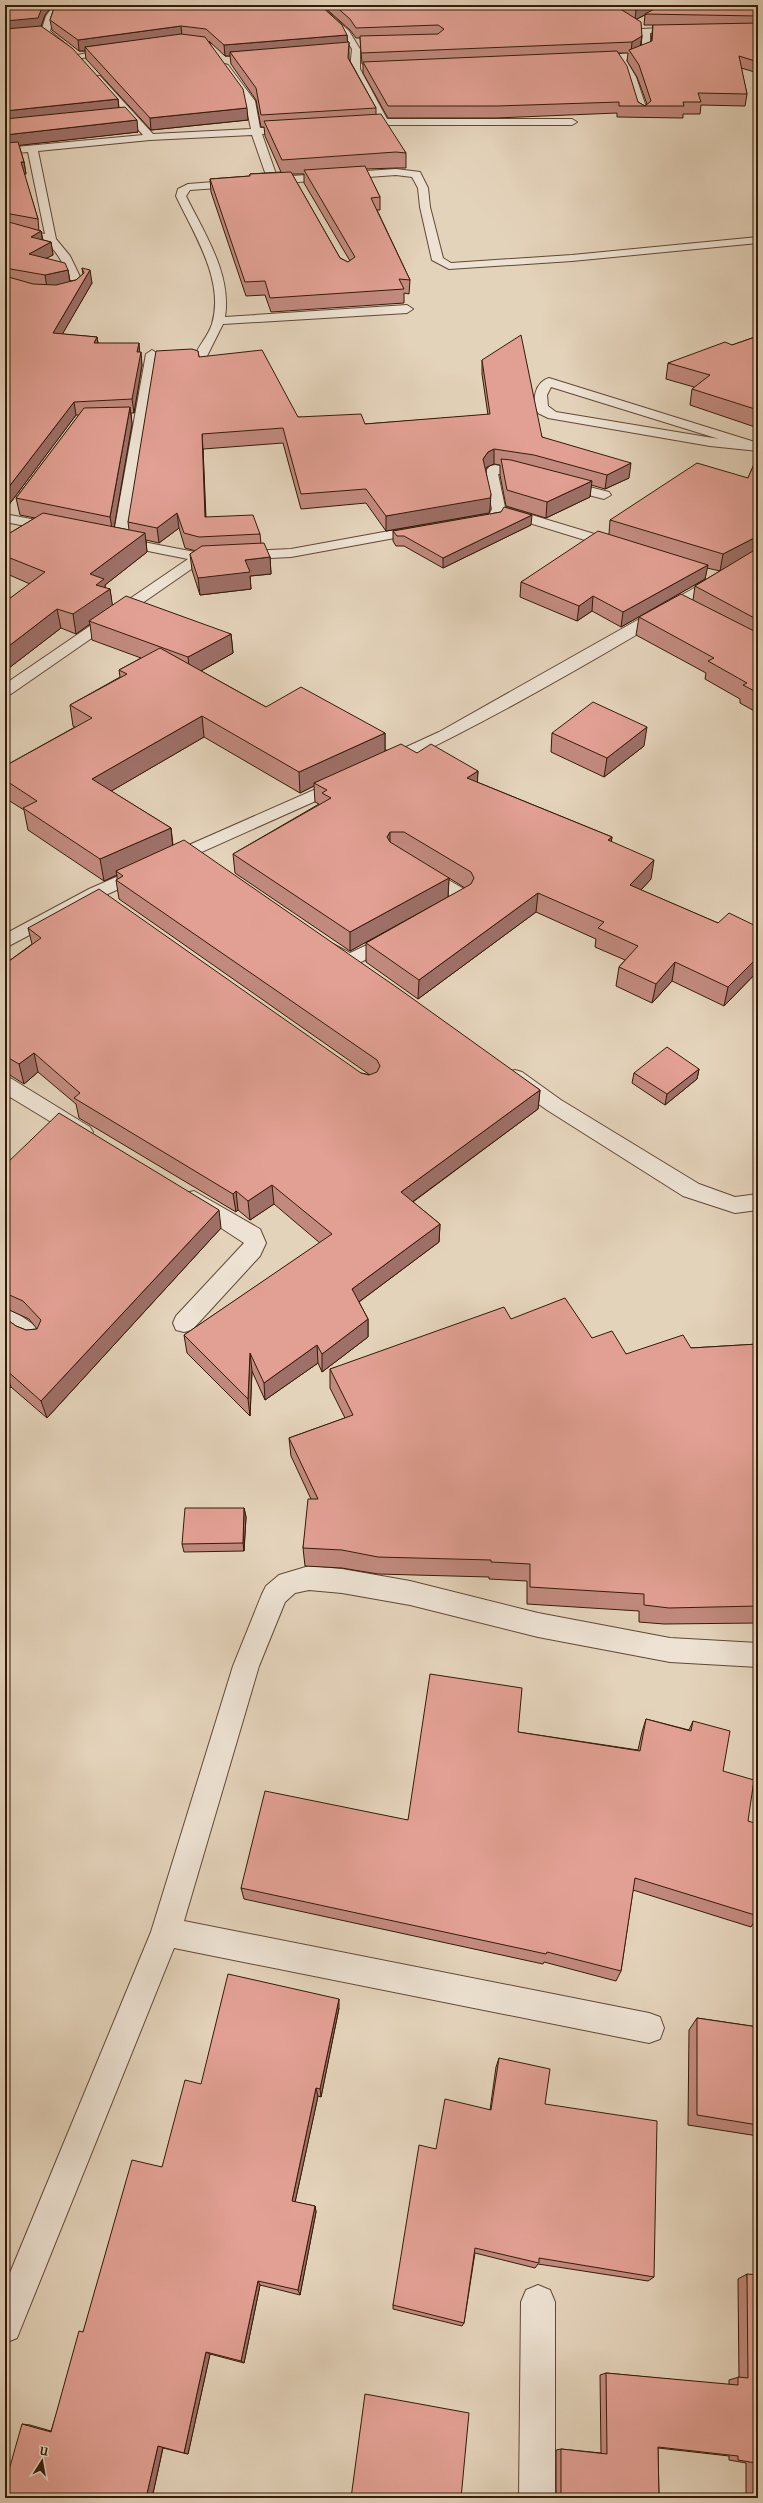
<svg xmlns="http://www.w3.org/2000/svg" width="763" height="2503" viewBox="0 0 763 2503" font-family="'IM FELL French Canon',serif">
  <rect width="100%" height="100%" fill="#e4d3bb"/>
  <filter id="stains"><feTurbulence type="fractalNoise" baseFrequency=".005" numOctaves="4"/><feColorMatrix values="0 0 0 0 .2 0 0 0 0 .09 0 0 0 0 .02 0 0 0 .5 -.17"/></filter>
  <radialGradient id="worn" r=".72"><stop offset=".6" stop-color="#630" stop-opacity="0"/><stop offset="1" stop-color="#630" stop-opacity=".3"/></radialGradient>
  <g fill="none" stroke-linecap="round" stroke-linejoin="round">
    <defs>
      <path id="minor" d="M 54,5 L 62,5 L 54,16 L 50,31 L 68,46 L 68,50 L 62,50 L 41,32 L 46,16 Z
        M 311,5 L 320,5 L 349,31 L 360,49 L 360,69 L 387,119 L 572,119 L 577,122 L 572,125 L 384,125 L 362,128 L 362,124 L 378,120 L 350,69 L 352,49 L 343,35 Z
        M 681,27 L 684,28 L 684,32 L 650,33 L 650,51 L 638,57 L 626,60 L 636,77 L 648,113 L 646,115 L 638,113 L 627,77 L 617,61 L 592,62 L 588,59 C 595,52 627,58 642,48 L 642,29 Z
        M 115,47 L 119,50 L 118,52 L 77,59 L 73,56 Z
        M 225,64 L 228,65 L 255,101 L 260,128 L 295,126 L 300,129 L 295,132 L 262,134 L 277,177 L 396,169 L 420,172 L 428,188 L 430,207 L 443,258 L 451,263 L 572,255 L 758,237 L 758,243 L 572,261 L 449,269 L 432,260 L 420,207 L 418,188 L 412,177 L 396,175 L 190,190 L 186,196 C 204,233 232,274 225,317 L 407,305 L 413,309 L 407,313 L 223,324 L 205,360 L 199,364 L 193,360 C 197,347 208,337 212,324 C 225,281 194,234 176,196 L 178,189 L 188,184 L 267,178 L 252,135 L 150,140 L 38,151 L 56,239 L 70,256 L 84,285 C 68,306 26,294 5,288 L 5,282 C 28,287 49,295 72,284 C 53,240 50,241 5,232 L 5,226 L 45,234 L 28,152 L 5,154 L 5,148 L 143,135 L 94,80 L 94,76 L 100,76 L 153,134 L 251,129 L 245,101 L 220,67 Z
        M 152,350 L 158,354 L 128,539 L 200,553 L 291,549 L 422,525 L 429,529 L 422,533 L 291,557 L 203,561 L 11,694 L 5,696 L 5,684 L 188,559 L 118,545 L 111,541 L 113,538 L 146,354 Z
        M 549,378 L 758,443 L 758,451 L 710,446 L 548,418 L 538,413 C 531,401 535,382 549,378 ZM 551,387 L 719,439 L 556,412 L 548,406 L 547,395 Z
        M 495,465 L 529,471 L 536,475 L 529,479 L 498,474 L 505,507 L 621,542 L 623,545 L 616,549 L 611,548 L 503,515 L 500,520 L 466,523 L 464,520 L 466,517 L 490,513 L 492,509 L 484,473 L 490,466 Z
        M 562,480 L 609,492 L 611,495 L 604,499 L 557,487 L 555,484 Z
        M 5,514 L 57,524 L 64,528 L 57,532 L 5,522 Z
        M 758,552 L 758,562 C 639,634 518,707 392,767 L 380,767 L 378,763 L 380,759 L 439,732 Z
        M 341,778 L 347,779 L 349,783 L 347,787 L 101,897 L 5,948 L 5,934 L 89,889 Z
        M 423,865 L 469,892 L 472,896 C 469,908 452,915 441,912 L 438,908 L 441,904 L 452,898 L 417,875 L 414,871 L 417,867 Z
        M 392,933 L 399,935 L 401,939 L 399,943 L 349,968 L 342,966 L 322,949 L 324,945 L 331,943 L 350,953 Z
        M 515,1070 L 522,1072 L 561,1100 L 699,1184 L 735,1197 L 758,1194 L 758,1210 L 735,1213 L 683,1196 L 547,1110 L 508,1082 L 505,1077 L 508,1072 Z
        M 5,1077 L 12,1079 L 90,1127 L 93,1132 L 90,1137 L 83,1140 L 76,1137 L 5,1094 Z
        M 194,1191 L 260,1229 L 266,1243 L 260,1256 L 192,1330 L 184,1332 L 176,1330 L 173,1323 L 176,1316 L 244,1243 L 186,1205 L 183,1199 L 186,1193 Z
        M 5,1309 C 19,1313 39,1326 45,1339 L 42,1346 C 27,1351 17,1339 5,1330 Z
        M 309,1566 L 342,1569 L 410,1581 L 538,1613 L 670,1638 L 758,1643 L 758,1667 L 670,1662 L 538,1637 L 410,1605 L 342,1593 L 309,1590 L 295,1593 L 285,1602 L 259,1666 L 184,1921 L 649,2013 L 660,2017 L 664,2028 L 660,2039 L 649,2043 L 174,1948 L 17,2338 L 5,2343 L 5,2285 L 151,1932 L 233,1666 L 262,1594 L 266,1586 L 279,1575 Z
        M 538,2285 L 550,2290 L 555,2302 L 555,2498 L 519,2498 L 521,2302 L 526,2290 Z"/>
    </defs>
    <use href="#minor" stroke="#614835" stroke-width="2"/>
    <use href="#minor" fill="#ede2d3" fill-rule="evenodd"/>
  </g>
  <path fill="#c28a7f" stroke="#351a08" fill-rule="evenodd" d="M 5,5 L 45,15 L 41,26 L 118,99 L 119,108 L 138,132 L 19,145 L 24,162 L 26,174 L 24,174 L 38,219 L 39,231 L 41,231 L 43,240 L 51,242 L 53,255 L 46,258 L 68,270 L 70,281 L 76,280 L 83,274 L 82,268 L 92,283 L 62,334 L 97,337 L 98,343 L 140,352 L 142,365 L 134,413 L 131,413 L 132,424 L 114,527 L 129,530 L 128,522 L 198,351 L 199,357 L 298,417 L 365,424 L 488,415 L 482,374 L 482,360 L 542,437 L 629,478 L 605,489 L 591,485 L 590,497 L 546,518 L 506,506 L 500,475 L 500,465 L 494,464 L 487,467 L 486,469 L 490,509 L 489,513 L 386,531 L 366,503 L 301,509 L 283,443 L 203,449 L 206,517 L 260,534 L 261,544 L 270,557 L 271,574 L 250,576 L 251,589 L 200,595 L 192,570 L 190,554 L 196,551 L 185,548 L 179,528 L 159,543 L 146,540 L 147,552 L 105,585 L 105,588 L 110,589 L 112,605 L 231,634 L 233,653 L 201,671 L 266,707 L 385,733 L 385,750 L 417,753 L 478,771 L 477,782 L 612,837 L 611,842 L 651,879 L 641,890 L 718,923 L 758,927 L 758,971 L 724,1006 L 672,981 L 652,1003 L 616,986 L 619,967 L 625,960 L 595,947 L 596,939 L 536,912 L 418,999 L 366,962 L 366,943 L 436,903 L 350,951 L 235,873 L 233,854 L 319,804 L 315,802 L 314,786 L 300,793 L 204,737 L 111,791 L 171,828 L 173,845 L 540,1090 L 538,1109 L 413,1202 L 440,1224 L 439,1242 L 359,1302 L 368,1319 L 368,1337 L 322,1372 L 318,1363 L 265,1400 L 252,1371 L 250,1416 L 187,1353 L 184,1335 L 320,1243 L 274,1204 L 250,1220 L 238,1210 L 236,1212 L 79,1118 L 76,1104 L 38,1072 L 24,1084 L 5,1072 L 5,964 L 32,944 L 28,928 L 361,1073 L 370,1075 L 119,899 L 116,880 L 117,879 L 117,875 L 104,881 L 28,830 L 24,810 L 5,798 L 5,766 L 75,727 L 73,726 L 70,705 L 120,677 L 119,670 L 141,658 L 92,640 L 90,624 L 76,634 L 61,628 L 5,671 L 5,602 L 30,584 L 5,573 L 5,536 L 35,518 L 20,515 L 16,498 L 79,415 L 76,415 L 5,510 ZM 449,878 L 465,888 L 448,897 Z
    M 55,5 L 347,35 L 347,42 L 349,42 L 349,59 L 376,108 L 376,114 L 406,153 L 406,168 L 396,168 L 366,169 L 380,197 L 380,210 L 377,210 L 410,280 L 409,294 L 404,293 L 404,303 L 271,312 L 265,295 L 246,296 L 211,192 L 210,179 L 250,176 L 250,174 L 281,172 L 265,136 L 264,127 L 261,127 L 256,100 L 231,64 L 230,56 L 225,56 L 209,41 L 248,120 L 151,130 L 86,59 L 85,51 L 79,51 L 52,30 L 50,20 ZM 292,174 L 304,174 L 304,183 L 350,261 L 348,262 L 340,258 Z
    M 322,5 L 758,5 L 758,73 L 741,68 L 747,94 L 745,106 L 701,105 L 700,114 L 683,114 L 683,118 L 617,117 L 617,113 L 496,118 L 388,118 L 363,73 L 363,64 L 362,64 L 360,38 L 356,38 L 350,30 ZM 645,15 L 644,25 L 653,25 L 651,42 L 641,46 L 642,36 L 637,19 ZM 618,53 L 628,53 L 627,61 L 637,77 L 647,104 L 645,106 L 638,102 Z
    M 758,336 L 758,428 L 690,405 L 692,389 L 694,387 L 666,379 L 668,363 L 732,345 Z
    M 758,455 L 758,713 L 740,703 L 740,699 L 705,679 L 706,673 L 636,635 L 639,617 L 693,600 L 695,586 L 720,571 L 707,568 L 705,579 L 621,627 L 592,611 L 577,621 L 520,597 L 521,582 L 609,534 L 610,520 L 748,478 Z
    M 501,512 L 531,525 L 443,568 L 404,546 L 396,546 L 393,541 L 393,531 Z
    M 552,733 L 644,746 L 604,777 L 551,752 Z
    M 699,1069 L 697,1079 L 665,1105 L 632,1083 L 634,1073 Z
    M 5,1165 L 221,1228 L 47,1418 L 11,1387 L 5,1393 L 5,1318 L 16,1326 L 26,1330 L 37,1329 L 29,1319 L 5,1308 Z
    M 511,1319 L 592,1338 L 626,1354 L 691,1348 L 758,1344 L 758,1623 L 664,1624 L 639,1622 L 639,1611 L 527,1604 L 527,1581 L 489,1579 L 489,1577 L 378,1574 L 342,1568 L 305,1566 L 303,1548 L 311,1499 L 291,1456 L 289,1438 L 345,1418 L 330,1388 L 330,1369 Z
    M 244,1508 L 246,1517 L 244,1551 L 184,1552 L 182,1544 Z
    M 646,1719 L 689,1730 L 693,1721 L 723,1771 L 748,1821 L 758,1916 L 751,1927 L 633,1890 L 621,1971 L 616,1981 L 544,1962 L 543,1964 L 244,1899 L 241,1888 L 408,1820 L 518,1732 L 638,1750 L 642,1732 Z
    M 339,2008 L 321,2097 L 318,2096 L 295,2202 L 315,2206 L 316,2212 L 300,2295 L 260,2285 L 244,2363 L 210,2354 L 188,2454 L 163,2448 L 152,2498 L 22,2424 L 30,2425 L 51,2431 L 83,2332 L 162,2167 L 201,2084 Z
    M 697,2018 L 758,2027 L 758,2136 L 688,2125 L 689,2030 Z
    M 499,2058 L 545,2104 L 654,2277 L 648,2281 L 538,2264 L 535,2268 L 475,2253 L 464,2323 L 462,2326 L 393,2309 L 393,2305 L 436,2149 L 490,2110 L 496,2067 Z
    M 747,2274 L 758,2498 L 746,2498 L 746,2463 L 729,2460 L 729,2456 L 658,2448 L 659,2498 L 556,2498 L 556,2450 L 561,2449 L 601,2453 L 600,2375 L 606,2373 L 729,2385 L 729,2380 L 739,2377 L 738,2279 Z"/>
  <path fill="#9e7068" stroke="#351a08" d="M 43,5 L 53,5 L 45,15 L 40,29 L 5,32 L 5,21 Z
    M 645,5 L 663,5 L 635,20 L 636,10 Z
    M 181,26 L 182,36 L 85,47 L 85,51 L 79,51 L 78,40 Z
    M 347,35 L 348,46 L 230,52 L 230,56 L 225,56 L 224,45 Z
    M 642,36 L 640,47 L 631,53 L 632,42 Z
    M 118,99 L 119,111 L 5,122 L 5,111 Z
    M 247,108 L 248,120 L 151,130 L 150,118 Z
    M 137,120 L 138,132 L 5,147 L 5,135 Z
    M 21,162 L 24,162 L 26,174 L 23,174 Z
    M 41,231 L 43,244 L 31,237 Z
    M 51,242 L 53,255 L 31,266 L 29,254 Z
    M 68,270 L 70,283 L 47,288 L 45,275 Z
    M 90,270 L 92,283 L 55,347 L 53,333 Z
    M 97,337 L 99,351 L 94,343 Z
    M 139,343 L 140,356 L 141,352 L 142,365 L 134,413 L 132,399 L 137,352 Z
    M 74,402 L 76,415 L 5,510 L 5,492 Z
    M 130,407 L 132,424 L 113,534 L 110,517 Z
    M 202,434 L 203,449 L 206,532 L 205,517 Z
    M 494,449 L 494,464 L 487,467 L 483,473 L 483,459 L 488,452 Z
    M 631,463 L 629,478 L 605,489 L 607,475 Z
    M 592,481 L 590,497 L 546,518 L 547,502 Z
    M 491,494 L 490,509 L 489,513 L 386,531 L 386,516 Z
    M 177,513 L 179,528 L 159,543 L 157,528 Z
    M 532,515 L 531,525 L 443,568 L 443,558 Z
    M 145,533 L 147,552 L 105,585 L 106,592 L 110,589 L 113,609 L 89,621 L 90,624 L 76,634 L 73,614 L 90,574 Z
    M 758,536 L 758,552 L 720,571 L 723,554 Z
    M 270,557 L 271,574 L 250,576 L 251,589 L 200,595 L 198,578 L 245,560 Z
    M 708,565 L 705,579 L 621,627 L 623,612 Z
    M 593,596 L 592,611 L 577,621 L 579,606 Z
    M 57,609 L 61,628 L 5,671 L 5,649 Z
    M 231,634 L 233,653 L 190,677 L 188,657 Z
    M 202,716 L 204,737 L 96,800 L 92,779 Z
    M 647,727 L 644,746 L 604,777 L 607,758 Z
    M 385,733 L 385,754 L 314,783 L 314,786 L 300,793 L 299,772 Z
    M 478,771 L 477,790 L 467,778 Z
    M 171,828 L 173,850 L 116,871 L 117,875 L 104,881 L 100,859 Z
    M 390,832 L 390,851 L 387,837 Z
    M 612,837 L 609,856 L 608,840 Z
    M 654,860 L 651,879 L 627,905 L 630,885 Z
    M 449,878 L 448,897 L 350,951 L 350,932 Z
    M 538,893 L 536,912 L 418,999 L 419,980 Z
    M 758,957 L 758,971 L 724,1006 L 728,987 Z
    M 675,962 L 672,981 L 652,1003 L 656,984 Z
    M 34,1053 L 38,1072 L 24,1084 L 19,1064 Z
    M 699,1069 L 697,1079 L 665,1105 L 667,1094 Z
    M 540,1090 L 538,1109 L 400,1211 L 401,1192 Z
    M 272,1185 L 274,1204 L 250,1220 L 248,1201 Z
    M 236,1191 L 238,1210 L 236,1212 L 233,1194 Z
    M 219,1210 L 221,1228 L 47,1418 L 41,1401 Z
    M 440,1224 L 439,1242 L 352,1307 L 352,1289 Z
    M 368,1319 L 368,1337 L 322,1372 L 322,1354 Z
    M 317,1345 L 318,1363 L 265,1400 L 264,1383 Z
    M 250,1353 L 252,1371 L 250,1416 L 248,1399 Z
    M 5,1369 L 11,1387 L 5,1393 Z
    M 244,1508 L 246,1517 L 244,1551 L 243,1543 Z
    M 339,1999 L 339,2008 L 321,2097 L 320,2089 Z
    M 316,2088 L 318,2096 L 294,2207 L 292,2201 Z
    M 315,2206 L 316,2212 L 300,2295 L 298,2290 Z
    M 258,2281 L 260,2285 L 244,2363 L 241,2361 Z
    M 206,2352 L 210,2354 L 188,2454 L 184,2453 Z
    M 158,2446 L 163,2447 L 152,2498 L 146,2498 Z"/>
  <path fill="#e2a094" stroke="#351a08" d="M 5,5 L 43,5 L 38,18 L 5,21 Z
    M 55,5 L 320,5 L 342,25 L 347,35 L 224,45 L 206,29 L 181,26 L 78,40 L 50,20 Z
    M 334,5 L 614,5 L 641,22 L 642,36 L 632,42 L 361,53 L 360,36 L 438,34 L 444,29 L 438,25 L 356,28 L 350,19 Z
    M 628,5 L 645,5 L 636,10 Z
    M 662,5 L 758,5 L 758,16 L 645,14 Z
    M 758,23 L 758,62 L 739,56 L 747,94 L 698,93 L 701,102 L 683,102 L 684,106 L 619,106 L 619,102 L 497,106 L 388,106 L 363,62 L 617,51 L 627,66 L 638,102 L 645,106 L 651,101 L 639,65 L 629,50 L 652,41 L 653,25 Z
    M 41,26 L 72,48 L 118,99 L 5,111 L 5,29 Z
    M 181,34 L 205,37 L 243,89 L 247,108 L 150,118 L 85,47 Z
    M 349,42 L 348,58 L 376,108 L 261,115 L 256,88 L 230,52 Z
    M 125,107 L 137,120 L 5,135 L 5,119 Z
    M 381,114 L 406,153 L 396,152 L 282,160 L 264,121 Z
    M 18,142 L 24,162 L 21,162 L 38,219 L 5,213 L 5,143 Z
    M 365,166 L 380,197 L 371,198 L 410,280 L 399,279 L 404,289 L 270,298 L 265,281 L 245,282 L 210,179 L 250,176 L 250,174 L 291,172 L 340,258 L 348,262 L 355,257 L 304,170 Z
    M 5,221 L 41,231 L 31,237 L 51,242 L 29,254 L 65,263 L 68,270 L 45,275 L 5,268 Z
    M 82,268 L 90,270 L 53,333 L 97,337 L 94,343 L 139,343 L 137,352 L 141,352 L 132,399 L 74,402 L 5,492 L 5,276 L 33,284 L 56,285 L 76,280 L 84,273 Z
    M 521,335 L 542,437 L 631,463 L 607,475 L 534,455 L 494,449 L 488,452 L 483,459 L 491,494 L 490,498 L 386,516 L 366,489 L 301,494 L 283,428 L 202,434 L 205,517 L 253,515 L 260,534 L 199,537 L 184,533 L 177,513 L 157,528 L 128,522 L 156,351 L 192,349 L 198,351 L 199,357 L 262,350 L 298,417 L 361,414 L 365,424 L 490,414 L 482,360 Z
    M 758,336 L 758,410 L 692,389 L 710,375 L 668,363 L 725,342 L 732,345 Z
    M 130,407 L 110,517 L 16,498 L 84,408 Z
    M 758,455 L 758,536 L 723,554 L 610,520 L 697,463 L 748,478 Z
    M 501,459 L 511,460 L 592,481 L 547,502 L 507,490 Z
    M 504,507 L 532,515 L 443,558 L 404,536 L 397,536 L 393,531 L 501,512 Z
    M 43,513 L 145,533 L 90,574 L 104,579 L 96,585 L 110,589 L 73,614 L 57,609 L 5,649 L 5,602 L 45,572 L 5,556 L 5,536 Z
    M 598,531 L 708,565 L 623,612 L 593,596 L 579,606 L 521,582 Z
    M 264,543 L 270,557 L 245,560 L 250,572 L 198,578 L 190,554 L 202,546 Z
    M 758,548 L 758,620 L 695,586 Z
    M 681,594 L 758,633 L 758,693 L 743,685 L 747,683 L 708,661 L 714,658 L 639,617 Z
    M 126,596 L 231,634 L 188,657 L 89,621 Z
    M 160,648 L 266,707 L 301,687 L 385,733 L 299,772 L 202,716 L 92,779 L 171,828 L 100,859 L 23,808 L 37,801 L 5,780 L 5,766 L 92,718 L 70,705 L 127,674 L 119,670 Z
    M 593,702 L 647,727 L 607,758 L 552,733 Z
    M 401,744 L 417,753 L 431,744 L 478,771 L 467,778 L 612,837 L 608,840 L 654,860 L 630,885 L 718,923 L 729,913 L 758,927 L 758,957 L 728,987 L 675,962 L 656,984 L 619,967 L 638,946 L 598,928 L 604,922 L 538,893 L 419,980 L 366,943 L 471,884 L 474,878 L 471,872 L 404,832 L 390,832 L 387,837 L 390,842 L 449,878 L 350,932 L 233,854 L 331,798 L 322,793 L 327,790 L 314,783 Z
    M 184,840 L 402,991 L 540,1090 L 401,1192 L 440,1224 L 352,1289 L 368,1319 L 322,1354 L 317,1345 L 264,1383 L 250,1353 L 248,1399 L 184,1335 L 332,1234 L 272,1185 L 248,1201 L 236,1191 L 233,1194 L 74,1098 L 80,1093 L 34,1053 L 19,1064 L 5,1056 L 5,964 L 41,938 L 28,928 L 99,889 L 361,1073 L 369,1075 L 377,1072 L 380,1066 L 377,1060 L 116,880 L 123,876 L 116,871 Z
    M 667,1047 L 699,1069 L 667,1094 L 634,1073 Z
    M 59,1113 L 219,1210 L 41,1401 L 5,1369 L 5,1318 L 16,1326 L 26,1330 L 37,1329 L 41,1320 L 23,1301 L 5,1293 L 5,1165 Z
    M 565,1298 L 592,1338 L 612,1331 L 626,1354 L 683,1335 L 691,1348 L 758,1344 L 758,1606 L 669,1608 L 644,1605 L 644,1594 L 530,1587 L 530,1564 L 491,1562 L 491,1560 L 378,1557 L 342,1550 L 303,1548 L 308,1499 L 318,1499 L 289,1438 L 353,1415 L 330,1369 L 504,1307 L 511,1319 Z
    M 185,1508 L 244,1508 L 243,1543 L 182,1544 Z
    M 430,1674 L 522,1688 L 518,1732 L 640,1751 L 646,1719 L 691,1731 L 693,1721 L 730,1731 L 723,1771 L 754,1780 L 748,1821 L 758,1824 L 758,1916 L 635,1878 L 621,1971 L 547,1952 L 546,1954 L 241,1888 L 265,1791 L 408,1820 Z
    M 228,1974 L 339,1999 L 320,2089 L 316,2088 L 292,2201 L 315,2206 L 298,2290 L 258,2281 L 241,2361 L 206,2352 L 184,2453 L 158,2446 L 146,2498 L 5,2498 L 5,2484 L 22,2424 L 51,2432 L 79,2331 L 83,2332 L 132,2160 L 162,2167 L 185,2080 L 201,2084 Z
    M 697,2018 L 758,2027 L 758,2125 L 697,2115 Z
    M 499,2058 L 550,2069 L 545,2104 L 657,2121 L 654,2277 L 539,2258 L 539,2263 L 475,2248 L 464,2323 L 393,2305 L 419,2145 L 436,2149 L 445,2099 L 491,2110 Z
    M 747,2274 L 758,2275 L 758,2498 L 756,2498 L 756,2463 L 738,2460 L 738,2456 L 658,2447 L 659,2498 L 561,2498 L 561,2449 L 607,2454 L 606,2373 L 738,2385 L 738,2377 L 748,2378 Z
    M 365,2394 L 469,2413 L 461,2498 L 351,2498 Z"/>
  <rect width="763" height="2503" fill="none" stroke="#e4d3bb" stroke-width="20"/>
  <rect x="6" y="6" width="751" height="2491" fill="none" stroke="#351a08" stroke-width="2"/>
  <rect x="10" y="10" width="743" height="2483" fill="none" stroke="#351a08"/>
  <g transform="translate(42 2461) rotate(11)" stroke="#ede2d3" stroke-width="3" paint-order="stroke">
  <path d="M0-3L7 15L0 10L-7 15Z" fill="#351a08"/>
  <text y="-6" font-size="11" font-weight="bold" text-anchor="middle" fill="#351a08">U</text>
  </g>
  <rect width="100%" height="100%" filter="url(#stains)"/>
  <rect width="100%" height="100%" fill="url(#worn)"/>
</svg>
